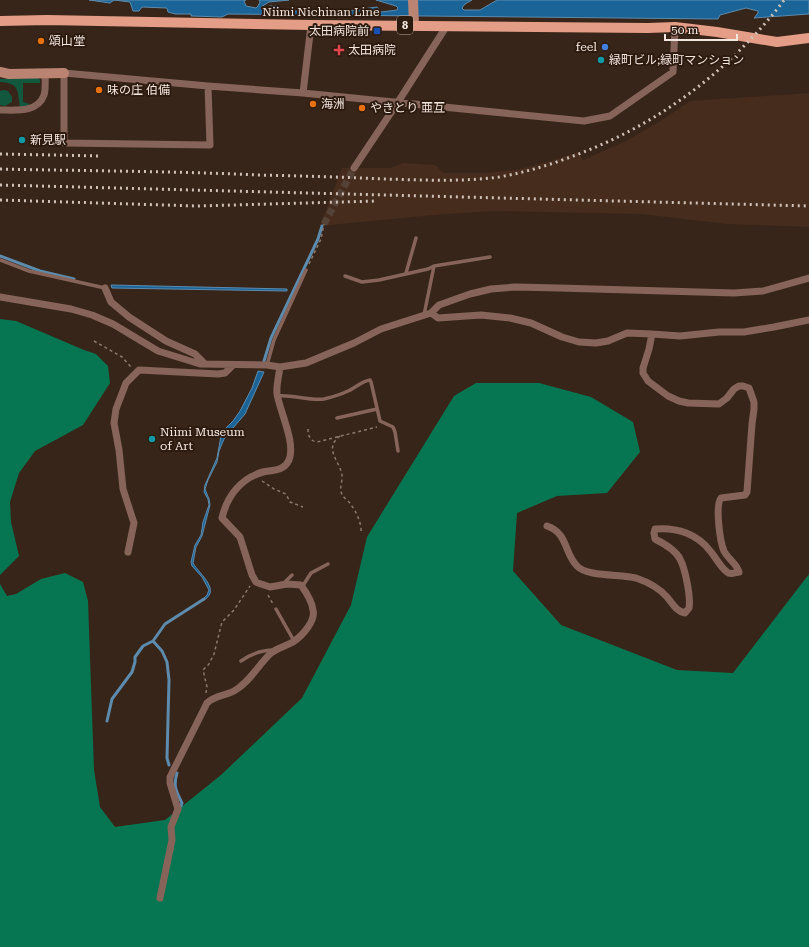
<svg xmlns="http://www.w3.org/2000/svg" width="809" height="947" viewBox="0 0 809 947" font-family="'Roboto Serif','Noto Sans JP',serif">
  <rect width="100%" height="100%" fill="#382519"/>
  <path fill="#452c1c" d="M 809,93 L 809,227 L 727,224 L 641,214 L 493,211 L 434,215 L 320,226 L 342,168 L 390,168 L 403,163 L 435,165 L 444,173 L 485,173 L 516,170 L 554,160 L 578,152 L 583,160 L 626,141 L 659,122 L 690,101 Z"/>
  <path fill="#12583e" d="M 38,78 L 40,80 L 40,83 L 23,83 L 23,102 L 30,104 L 26,106 L 20,107 C 17,92 21,83 0,82 L 0,79 Z
    M 3,90 L 8,91 L 12,97 L 12,102 L 5,106 L 0,105 L 0,91 Z"/>
  <path fill="#057651" d="M 0,319 L 16,321 L 84,350 L 96,354 L 108,366 L 110,383 L 83,425 L 35,451 L 19,473 L 10,502 L 11,522 L 19,556 L 0,575 Z
    M 476,383 L 539,383 L 591,397 L 633,422 L 640,452 L 607,493 L 557,496 L 517,513 L 513,571 L 561,625 L 677,670 L 733,673 L 809,574 L 809,947 L 0,947 L 0,584 L 7,596 L 16,594 L 41,579 L 65,573 L 83,582 L 88,601 L 94,770 L 100,807 L 115,827 L 165,820 L 221,775 L 302,698 L 351,605 L 367,537 L 454,396 Z"/>
  <path fill="#1b6498" stroke="#5c8bad" d="M 89,0 L 246,0 L 244,1 L 246,6 L 256,8 L 258,6 L 260,2 L 259,0 L 289,0 L 269,2 L 261,7 L 263,10 L 270,6 L 276,6 L 285,12 L 297,11 L 305,9 L 348,11 L 377,7 L 381,12 L 397,10 L 398,8 L 396,6 L 376,0 L 472,0 L 465,4 L 462,8 L 464,10 L 480,10 L 497,0 L 809,0 L 809,14 L 754,18 L 758,13 L 758,11 L 746,8 L 720,15 L 718,19 L 228,14 L 222,17 L 191,16 L 191,14 L 175,14 L 168,12 L 167,8 L 142,7 L 139,11 L 133,11 L 130,2 L 114,0 L 110,3 Z
    M 111,285 L 287,289 L 287,291 L 112,288 Z
    M 258,371 L 264,372 L 245,414 L 227,435 L 224,439 L 219,451 L 217,462 L 208,480 L 205,489 L 209,499 L 210,505 L 202,536 L 196,547 L 193,563 C 200,575 224,592 200,602 L 207,595 L 209,590 L 202,577 L 192,566 L 191,562 L 195,545 L 201,535 L 203,522 L 209,505 L 208,499 L 204,492 L 205,485 L 217,458 L 221,436 L 226,428 L 233,421 L 240,411 L 252,388 Z"/>
  <g fill="none" stroke-linecap="round" stroke-linejoin="round">
    <path stroke="#5c8bad" stroke-width="3" d="M 0,256 L 40,271 L 74,279
      M 264,361 L 271,338 L 318,239 L 322,226
      M 153,641 L 162,651 L 167,662 L 169,680 L 167,758 L 169,765
      M 107,721 L 112,699 L 132,672 L 135,662 L 135,657 L 143,646 L 153,641 L 165,624 L 204,599
      M 177,773 C 173,786 176,791 182,803 L 181,806"/>
    <path stroke="#544237" stroke-width="7" stroke-dasharray="7 3.5" stroke-linecap="butt" d="M 324,224 L 354,168"/>
    <path stroke="#89796e" stroke-width="1.5" stroke-dasharray="3 3" stroke-linecap="butt" d="M 309,264 L 321,239 L 324,224
      M 94,341 L 122,357 L 131,367
      M 308,429 C 308,436 310,441 317,442 L 377,427
      M 340,436 C 323,449 340,461 342,475 C 343,482 338,489 343,496 C 345,499 349,501 351,505 C 357,512 362,525 361,533
      M 262,481 L 274,489 L 286,494 L 290,502 L 303,507
      M 268,595 L 273,604
      M 206,693 L 207,687 L 203,670 L 209,664 L 214,654 L 222,622 L 234,610 L 250,586"/>
    <path stroke="#866459" stroke-width="3.5" d="M 0,260 L 29,271 L 105,288
      M 406,273 L 416,238
      M 345,276 L 362,282 L 379,280 L 428,269 L 434,266 L 490,257
      M 424,315 L 434,266
      M 267,365 L 274,340 L 306,270
      M 277,396 C 292,394 308,401 324,399 C 332,397 340,395 348,391 C 355,388 362,381 370,380 L 371,382 L 380,421 L 393,427 L 395,432 L 398,451
      M 337,418 L 377,409
      M 284,583 L 292,575
      M 302,587 L 311,573 L 328,564
      M 276,609 L 294,641
      M 241,661 C 251,654 262,650 274,650"/>
    <path stroke="#866459" stroke-width="7" d="M 208,86 L 210,145 L 64,143 L 64,73 L 208,86 L 303,93 L 584,121 L 610,116 L 673,72 L 675,27
      M 303,93 L 311,25
      M 0,110 C 15,110 38,113 44,95 C 46,89 45,80 45,73
      M 354,168 L 398,102 L 446,27
      M 105,288 L 111,302 L 129,317 L 166,341 L 195,354 L 205,364
      M 0,297 L 71,309 L 92,315 L 113,324 L 158,351 L 200,364 L 267,365 L 280,367 L 306,363 L 354,343 L 381,329 L 431,313 L 439,305 L 470,294 L 491,289 L 515,287 L 559,288 L 734,293 L 763,291 L 809,278
      M 431,313 L 438,318 L 481,315 L 510,318 L 531,323 L 562,337 L 579,342 L 596,343 L 608,341 L 627,333 L 652,334 L 680,336 L 719,332 L 744,332 L 774,327 L 809,320
      M 547,526 C 568,533 564,553 577,566 C 587,577 621,574 636,578 C 648,582 659,588 667,597 C 673,604 676,611 685,613 C 686,611 688,610 689,608 C 691,597 685,568 680,559 C 676,551 663,543 655,539 L 654,533 L 655,529 C 677,527 698,534 711,552 C 716,558 721,568 727,572 C 730,575 734,573 739,572 C 737,564 728,559 724,551 C 720,542 715,506 721,498 L 745,495 L 747,492 L 752,424 L 754,409 L 754,402 L 749,388 L 743,386 L 739,386 L 734,389 L 727,398 L 719,404 L 688,403 L 679,401 L 668,396 L 648,381 L 643,373 L 643,368 L 649,349 L 652,334
      M 128,552 L 134,523 L 123,489 L 119,450 L 114,423 L 116,409 L 126,383 L 139,370 L 218,374 L 225,373 L 233,365
      M 160,898 L 172,840 L 171,827 L 178,809 L 170,783 L 170,777 L 207,703 C 215,695 225,696 234,691 C 250,682 258,665 271,653 C 277,648 286,646 293,642 C 302,636 316,621 313,610 C 312,601 306,592 301,585 L 287,584 L 270,587 L 261,584 L 256,582 L 252,575 L 240,537 L 222,518 C 227,496 241,478 263,472 C 273,470 284,471 289,460 C 296,443 280,412 277,394 C 276,386 279,375 280,367"/>
    <path stroke="#bb8472" stroke-width="10" d="M 413,0 L 414,25
      M 0,72 L 9,74 L 64,73"/>
    <path stroke="#e49d86" stroke-width="10" d="M 0,21 L 47,20 L 311,25 L 648,28 L 675,27 L 717,32 L 777,42 L 809,38"/>
    <path stroke="#cfc1b8" stroke-width="3" stroke-dasharray="2 4" stroke-linecap="butt" d="M 0,154 L 101,156
      M 0,169 C 86,171 172,171 258,175 C 301,176 343,177 385,179 C 423,180 462,182 499,177 C 522,173 543,167 565,159 C 631,136 689,100 739,51 C 755,35 771,18 784,0
      M 0,185 L 809,206
      M 0,200 L 197,206 L 377,201"/>
  </g>
  <rect fill="#1a4fb4" stroke="#2d1b10" stroke-width="1.5" x="373" y="27" width="8" height="8" rx="2"/>
  <g fill="#e8710a" stroke="#2d1b10" stroke-width="1.5">
    <circle cx="41" cy="41" r="4"/>
    <circle cx="99" cy="90" r="4"/>
    <circle cx="313" cy="104" r="4"/>
    <circle cx="362" cy="108" r="4"/>
  </g>
  <circle fill="#3f7fe0" stroke="#2d1b10" stroke-width="1.5" cx="605" cy="47" r="4"/>
  <path fill="#e0444e" stroke="#2d1b10" stroke-width="1.5" d="M337 44h4v4h4v4h-4v4h-4v-4h-4v-4h4z"/>
  <g fill="#0f9aa8" stroke="#2d1b10" stroke-width="1.5">
    <circle cx="601" cy="60" r="4"/>
    <circle cx="22" cy="140" r="4"/>
    <circle cx="152" cy="439" r="4"/>
  </g>
  <g text-anchor="middle" stroke-width="4" stroke-linejoin="round" paint-order="stroke">
    <rect fill="#2d1b10" stroke="#b8a9a0" stroke-width="1" x="397" y="16" width="16" height="18" rx="3"/>
    <g font-size="11" font-weight="bold" fill="#f3e6de">
      <text x="405" y="29">8</text>
    </g>
    <g font-size="12" fill="#f3e6de" stroke="#2d1b10">
      <text x="321" y="16">Niimi Nichinan Line</text>
    </g>
    <g font-size="12" fill="#f3e6de" stroke="#2d1b10" text-anchor="start">
      <text x="369" y="35" text-anchor="end">太田病院前</text>
      <text x="49" y="45">頌山堂</text>
      <text x="597" y="51" text-anchor="end">feel</text>
      <text x="348" y="54">太田病院</text>
      <text x="609" y="64">緑町ビル;緑町マンション</text>
      <text x="107" y="94">味の庄 伯備</text>
      <text x="321" y="108">海洲</text>
      <text x="370" y="112">やきとり 亜互</text>
      <text x="30" y="144">新見駅</text>
      <text x="160" y="436">Niimi Museum<tspan x="160" dy="14">of Art</tspan></text>
    </g>
  </g>
  <path d="M665 34v6h72v-6" fill="none" stroke="#f3e6de" stroke-width="2"/>
  <text x="671" y="34" font-size="12" fill="#f3e6de" stroke="#2d1b10" stroke-width="3" paint-order="stroke">50 m</text>
</svg>
